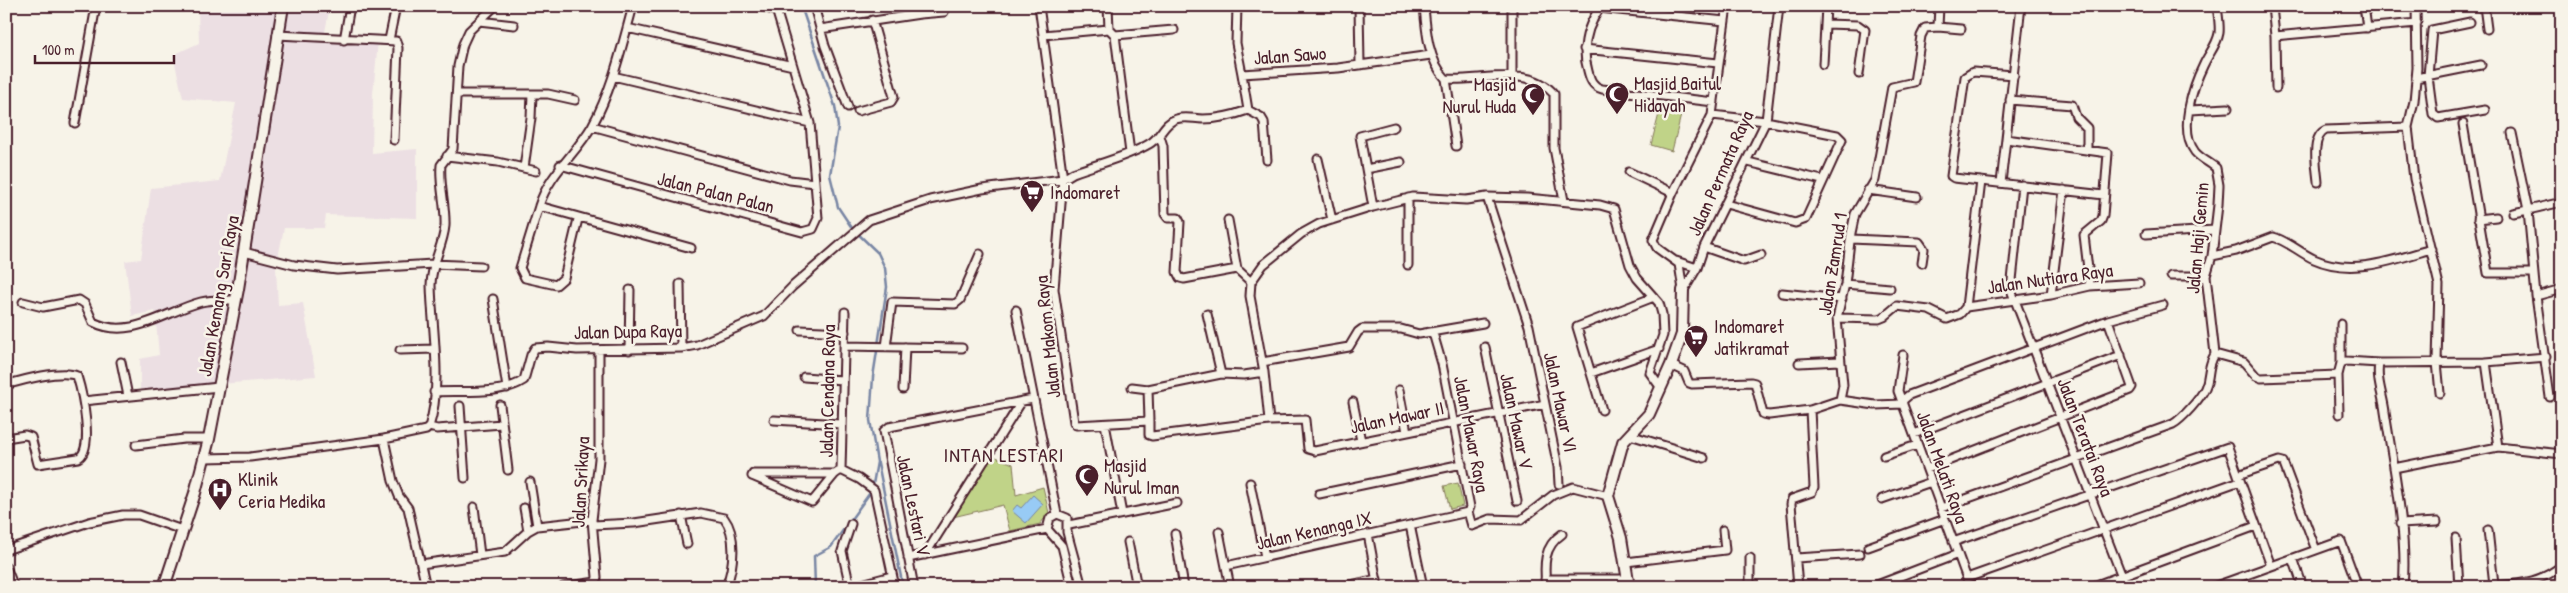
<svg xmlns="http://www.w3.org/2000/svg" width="2568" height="593" viewBox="0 0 2568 593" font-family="'Patrick Hand',sans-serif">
  <rect width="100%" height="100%" fill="#f7f3e8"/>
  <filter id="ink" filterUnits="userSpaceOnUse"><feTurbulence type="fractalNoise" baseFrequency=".02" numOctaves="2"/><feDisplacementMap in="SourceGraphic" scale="10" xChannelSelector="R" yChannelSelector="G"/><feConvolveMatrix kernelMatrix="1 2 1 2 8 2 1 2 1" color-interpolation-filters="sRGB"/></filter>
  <g filter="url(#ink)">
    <path fill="#ecdfe3" d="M 198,6 L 330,6 L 324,37 L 378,41 L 373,94 L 372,153 L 417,149 L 417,218 L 326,215 L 324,228 L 284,228 L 276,268 L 278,305 L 303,303 L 316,376 L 140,391 L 140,359 L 159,355 L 155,311 L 132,316 L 125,261 L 141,259 L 151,188 L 220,181 L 236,103 L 183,98 L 173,55 L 199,43 Z"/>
    <path fill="#c0d388" stroke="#85795a" d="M 1660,110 L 1681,115 L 1672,151 L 1651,145 Z
      M 991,455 L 1013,464 L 1016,495 L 1043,487 L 1049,513 L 1040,524 L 1010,531 L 1003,505 L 953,517 Z
      M 1458,483 L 1463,506 L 1450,509 L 1444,486 Z"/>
    <path fill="#98cbf5" stroke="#7986a4" d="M 1033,495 L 1043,504 L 1026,523 L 1012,511 L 1017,505 L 1021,508 Z"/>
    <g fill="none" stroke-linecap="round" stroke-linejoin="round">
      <path stroke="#7986a4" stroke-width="2.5" d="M 801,6 L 835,106 L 838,127 L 830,175 L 838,207 L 852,228 L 878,253 L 885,268 L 887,287 L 873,377 L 870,420 L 877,462 L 872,490 L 831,547 L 814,556 L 815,587
        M 878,463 L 903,587"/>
      <defs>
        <path id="street" d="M 633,6 C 622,46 612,90 592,126 C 575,155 549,174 539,206 L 691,248
          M 760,6 L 776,11
          M 814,6 L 825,46 L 848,107
          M 1039,6 L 1063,179 L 1054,289 L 1074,422 L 1076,425 L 1149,421 L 1148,389 L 1221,374 L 1244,375 L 1264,372
          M 1108,6 L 1109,29
          M 1237,6 L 1236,43 L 1242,74
          M 1359,6 L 1360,65
          M 1424,6 C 1426,31 1428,60 1446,79 C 1479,82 1530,64 1554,94 L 1554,148 L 1564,201
          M 1512,6 L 1512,76
          M 1601,6 C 1587,26 1581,48 1588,71 C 1590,79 1592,86 1602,89 L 1714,102
          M 2272,6 L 2275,36 L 2276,88
          M 2364,6 L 2367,28
          M 2416,6 L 2417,68 L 2414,101 L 2408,127 L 2414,179 L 2439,285 L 2437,362 L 2440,393
          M 2484,6 L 2487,29
          M 1599,8 L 1725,21
          M 479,21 L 514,25
          M 2470,22 L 2432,30 L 2428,76 L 2433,114 L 2438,118 L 2485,110
          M 1825,24 L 1858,25 L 1865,30 L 1859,74
          M 1938,27 L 1939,6
          M 627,28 L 793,66
          M 820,29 L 920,14 L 944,12
          M 1109,29 L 1115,35 L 1130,153
          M 277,35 L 396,41 L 398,48 L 394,140
          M 1043,35 L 1109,29
          M 1115,35 L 1174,30
          M 2275,36 L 2417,23
          M 344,40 L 350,6
          M 389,40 L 396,6
          M 1584,49 L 1718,63
          M 1823,64 L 1826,6
          M 2014,75 L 1973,72 L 1965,77 L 1951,176 L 1954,178 L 2104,195
          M 613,76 L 810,123
          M 2416,78 L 2481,65
          M 1446,79 L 1456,146
          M 457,94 L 548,94 L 575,100
          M 2010,100 L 2072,105 L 2076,117 L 2087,128 L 2087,150
          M 1248,110 L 1261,117 L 1264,122 L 1267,160
          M 2190,110 L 2228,108
          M 858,111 L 891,102 L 894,97 L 872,20
          M 1712,115 L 1766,121 L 1837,135 L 1842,140 L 1806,219 L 1795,223 L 1726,204
          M 75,123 L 96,6
          M 2463,124 L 2488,273 L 2532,273
          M 592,126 L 790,180 L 815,183
          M 2512,133 L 2528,210 L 2562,202
          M 1160,136 L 1163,146 L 1165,214 L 1168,218 L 1178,218 L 1180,222 L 1177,272 L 1180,278 L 1184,279 L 1237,269 L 1251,282
          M 2006,139 L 2108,153 L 2103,216 L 2101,221 L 2084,235 L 2090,286
          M 447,156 L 498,162 L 536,171
          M 1318,159 L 1332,220
          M 1748,162 L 1822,180
          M 560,165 L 802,232 L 813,229 L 818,218 L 810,123 L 775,6
          M 524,168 L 531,118 L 532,94
          M 1366,169 L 1401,162
          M 1629,172 L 1673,193
          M 2318,182 C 2317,167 2310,137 2326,130 L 2408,127
          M 2001,183 L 2021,6
          M 2022,185 L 2011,290 L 2126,587
          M 1868,190 L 1917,197
          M 1487,197 L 1529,326 L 1558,467 L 1559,484
          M 1408,198 L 1408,265
          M 539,206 L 520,268 L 525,278 L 556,285 L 564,278 L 578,219
          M 1373,207 L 1360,136 L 1394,127
          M 2513,213 L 2528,210 L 2536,296 L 2562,289
          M 2478,219 L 2496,217
          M 1228,220 L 1237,269
          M 2146,234 L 2215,230
          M 1851,239 L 1919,242 L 1924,249 L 1922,263
          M 1704,247 L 1744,261 L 1761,255
          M 244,252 L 294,265 L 337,270 L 433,264 L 481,266
          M 2212,256 L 2236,251 L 2273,237 C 2288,241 2300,253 2314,259 C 2352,276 2394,260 2431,249
          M 1676,261 L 1697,268
          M 2171,276 L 2206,276
          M 680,284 L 681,348
          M 1845,284 L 1890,288
          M 1683,290 L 1679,264 L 1657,248 L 1653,240 L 1673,193 L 1712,115 L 1727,6
          M 1684,290 L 1697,268 L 1704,247 L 1766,121 L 1779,6
          M 1782,293 L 1842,299
          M 2051,295 L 2064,190
          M 2536,296 L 2550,397
          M 493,299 L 507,388
          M 23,302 L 43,307 L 79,300 L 85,304 L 93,322 C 130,341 166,311 201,302 C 212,299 224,300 236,300
          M 1966,307 L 2051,295 L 2090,286 L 2139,283
          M 1966,307 L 1981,181
          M 1016,310 L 1057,514
          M 1207,314 L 1221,374
          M 1837,318 L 1879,319 L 1884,317 L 1897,306 L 1929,310 L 1947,319 L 1960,314 L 1966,307
          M 2108,320 L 2163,305
          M 800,330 L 845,332
          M 1433,333 L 1442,364 L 1470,507 L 1468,512 L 1472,526 L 1490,519 L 1521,520 L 1553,495 L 1573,487 L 1608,496
          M 844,346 L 962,348
          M 886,347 L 892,302 L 955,304 L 960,300 L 980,254
          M 1485,347 L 1517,501
          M 400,350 L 435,349
          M 629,350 L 630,290
          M 2215,354 L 2244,362 L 2256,376 L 2261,378 L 2338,375
          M 1903,355 L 1898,391 L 1970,587
          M 121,362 L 128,396
          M 1262,362 L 1349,347 L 1358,332 L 1362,329 L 1401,329 L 1419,334 L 1483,323
          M 2486,362 L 2546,357
          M 1799,363 L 1840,361
          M 2341,363 L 2341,324
          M 1671,365 L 1684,371 L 1689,383 L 1692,384 L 1751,382 L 1755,383 L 1763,414 L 1769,415 L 1810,410 L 1840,400 L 1843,385 L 1837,318 L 1845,284 L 1851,233 L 1855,214 L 1875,180 L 1892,87 L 1914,82 L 1921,36 L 1925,28 L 1938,27 L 1961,29
          M 1591,373 L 1659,349
          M 804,377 L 842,380
          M 6,385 C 22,380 62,369 77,376 C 82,392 95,450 78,458 L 38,464 L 31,437 L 25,435 L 6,438
          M 1132,387 L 1148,389
          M 903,389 L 905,347
          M 1399,390 L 1407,432
          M 434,392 C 461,390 500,396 524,380 L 531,355 L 535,348 L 548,347 L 577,350 L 681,348 L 697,345 L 764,316 L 793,286 L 869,220 L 930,200 L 982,189 L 1063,179 L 1073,173 C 1097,164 1127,157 1149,144 C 1161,138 1163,123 1176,119 C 1186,116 1194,119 1203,119 C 1218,119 1234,115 1248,110 L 1242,74 L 1338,68 L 1431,55
          M 1840,400 L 1875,405 L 1903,404
          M 83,401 L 219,387
          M 1902,401 L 1909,395 L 2108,320 L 2132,387 L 2130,390 L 1927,469
          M 1353,402 L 1361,441
          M 500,405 L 508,470
          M 460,406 L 465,478
          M 1602,410 L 1577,327 L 1654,297
          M 2339,414 L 2338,375 L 2341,363 L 2346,361 L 2379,363
          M 774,420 L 841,424
          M 1149,421 L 1149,435 L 1152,436 L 1269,421 L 1305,420 L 1308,449 L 1315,451 L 1545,404
          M 1269,421 L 1264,372 L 1250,296 L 1251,282 L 1263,265 L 1301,234 L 1319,224 L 1373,207 L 1413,197 L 1466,200 L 1487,197 L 1527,198 L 1600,205 L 1614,209 L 1630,265 L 1637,278 L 1659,303 L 1662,314 L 1663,335 L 1650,373 L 1661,388
          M 1105,424 L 1122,514
          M 429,427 L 437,429 L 502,424
          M 1914,434 L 2121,355
          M 1630,435 L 1704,458
          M 384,439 L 393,481 L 399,496 L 408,508 L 426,587
          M 136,445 L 184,439 L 209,439
          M 1884,456 L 1917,445
          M 204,458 L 250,457 L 384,439 L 426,430 L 429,427 C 443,384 432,330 431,285 C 431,264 443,247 445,226 C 446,205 439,185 441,165 L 453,149 L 458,66 L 463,44 L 469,31 L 495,6
          M 2394,468 L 2498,447 L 2562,454
          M 841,470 L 845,312
          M 841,470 L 859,479 L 874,490 L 895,587
          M 2238,475 L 2279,461 L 2283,462 L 2316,550
          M 752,476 L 812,502 L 835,474 L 841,470
          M 752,476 L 753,474 L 835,474
          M 530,482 L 537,526
          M 1250,483 L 1265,557
          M 1319,494 L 1462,464
          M 1882,499 L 1931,482
          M 474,507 L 480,555
          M 524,508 L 528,531
          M 1941,508 L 2173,424 C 2182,419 2201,398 2205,388 C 2211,375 2206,369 2215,354 L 2206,276 L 2212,256 L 2218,205 L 2219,185 L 2216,168 C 2209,162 2201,159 2195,152 C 2178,130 2193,86 2204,64 C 2209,53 2217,45 2219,33 C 2220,25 2218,15 2217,6
          M 681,515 L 687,544
          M 2400,524 L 2437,522
          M 593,525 L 634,523 L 701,513 L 724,518 C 737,535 734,567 726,587
          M 1069,525 L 1177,503
          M 1410,525 L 1423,587
          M 2488,530 L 2494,585
          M 1219,532 L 1230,587
          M 1175,534 L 1184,587
          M 1368,534 L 1378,587
          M 2456,538 L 2459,587
          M 1128,542 L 1137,587
          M 1953,542 L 2228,447 L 2271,566
          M 1868,547 L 1945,519
          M 6,550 L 89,522 L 123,515 L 139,515 L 182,530
          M 925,555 L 1022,401
          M 908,558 L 1047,529
          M 1796,558 L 1860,554
          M 2293,558 L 2303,587
          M 1626,562 L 1725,550 L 1723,530
          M 421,564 L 505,552 L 528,531 L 537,526 L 592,520
          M 1226,566 L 1468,512
          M 6,567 L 14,587
          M 1967,578 L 2240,481
          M 1545,579 L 1628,579
          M 1877,585 L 1958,554
          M 1496,586 L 1496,587
          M 563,587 L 596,582 L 597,577 L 592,520 L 599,459 L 599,350
          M 850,587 L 842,551 L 851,524
          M 850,587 L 892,576
          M 914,587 L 884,431 L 889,427 L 1033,399
          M 1072,587 L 1062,546 L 1047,529 L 1050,518 L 1057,514 L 1067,518 L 1067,532 L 1082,587
          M 1341,587 L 1377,579
          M 1546,587 C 1544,565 1543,547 1562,534
          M 1750,587 L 1750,558
          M 1798,587 L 1791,504 L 1792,499 L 1812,492 L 1814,487 L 1810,410
          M 2091,587 L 2256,526
          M 2213,587 L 2341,541 L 2358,587
          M 2403,587 C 2408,534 2393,465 2385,412 C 2383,395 2376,380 2379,363 L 2486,362 L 2498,447
          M 2470,587 C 2502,585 2536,588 2562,565"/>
        <path id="secondary" d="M 164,587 L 195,493 L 209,439 L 238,289 L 283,6
          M 1629,587 L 1621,538 L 1608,496 L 1623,442 L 1649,414 L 1671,365 L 1682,334 L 1683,290"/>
      </defs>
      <use href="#street" stroke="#4a1f2b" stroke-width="11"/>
      <use href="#secondary" stroke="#4a1f2b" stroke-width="14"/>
      <use href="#street" stroke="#f7f3e8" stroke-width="7"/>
      <use href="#secondary" stroke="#f7f3e8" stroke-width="10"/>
    </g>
  </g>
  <defs>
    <symbol id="mosque-pin" viewBox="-11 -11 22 30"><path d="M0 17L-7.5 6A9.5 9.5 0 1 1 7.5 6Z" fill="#4a1f2b" stroke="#f7f3e8"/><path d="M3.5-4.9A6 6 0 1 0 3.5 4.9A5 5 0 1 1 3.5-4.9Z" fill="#fff"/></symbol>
    <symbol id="supermarket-pin" viewBox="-11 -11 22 30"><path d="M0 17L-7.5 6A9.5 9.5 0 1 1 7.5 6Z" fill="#4a1f2b" stroke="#f7f3e8"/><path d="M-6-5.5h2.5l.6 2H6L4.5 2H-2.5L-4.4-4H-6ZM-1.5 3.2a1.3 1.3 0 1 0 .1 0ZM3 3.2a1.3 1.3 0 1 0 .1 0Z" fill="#fff"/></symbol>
    <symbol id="hospital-pin" viewBox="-11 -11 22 30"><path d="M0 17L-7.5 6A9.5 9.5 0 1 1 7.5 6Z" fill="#4a1f2b" stroke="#f7f3e8"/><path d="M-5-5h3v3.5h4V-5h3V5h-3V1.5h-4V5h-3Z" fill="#fff"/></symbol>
  </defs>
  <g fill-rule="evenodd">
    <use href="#mosque-pin" x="1603" y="80" width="28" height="38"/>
    <use href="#mosque-pin" x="1519" y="81" width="28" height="38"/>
    <use href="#supermarket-pin" x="1018" y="178" width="28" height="38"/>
    <use href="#supermarket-pin" x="1682" y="323" width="28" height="38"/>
    <use href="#mosque-pin" x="1073" y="462" width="28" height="38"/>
    <use href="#hospital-pin" x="206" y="476" width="28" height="38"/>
  </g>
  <g text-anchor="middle" stroke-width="5" stroke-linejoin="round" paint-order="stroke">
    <g font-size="19" fill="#4a1f2b" stroke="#f7f3e8">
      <text transform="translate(1290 55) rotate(-4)" y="7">Jalan Sawo</text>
      <text transform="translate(1720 173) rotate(-66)" y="7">Jalan Permata Raya</text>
      <text transform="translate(716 192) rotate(14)" y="7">Jalan Palan Palan</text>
      <text transform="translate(2197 238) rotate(-85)" y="7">Jalan Haji Gemin</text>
      <text transform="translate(1832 264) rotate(-81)" y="7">Jalan Zamrud 1</text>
      <text transform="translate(2050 278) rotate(-8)" y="7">Jalan Nutiara Raya</text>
      <text transform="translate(218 296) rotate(-80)" y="7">Jalan Kemang Sari Raya</text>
      <text transform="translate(628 331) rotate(-1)" y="7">Jalan Dupa Raya</text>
      <text transform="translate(1047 337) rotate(-96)" y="7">Jalan Makom Raya</text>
      <text transform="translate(827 391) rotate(-89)" y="7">Jalan Cendana Raya</text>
      <text transform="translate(1561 402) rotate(78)" y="7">Jalan Mawar VI</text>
      <text transform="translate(1397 417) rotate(-12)" y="7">Jalan Mawar II</text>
      <text transform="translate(1517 421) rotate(78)" y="7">Jalan Mawar V</text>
      <text transform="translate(1472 434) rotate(79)" y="7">Jalan Mawar Raya</text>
      <text transform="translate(2086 437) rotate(69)" y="7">Jalan Teratai Raya</text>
      <text transform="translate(1943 467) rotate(70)" y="7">Jalan Melati Raya</text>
      <text transform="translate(580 482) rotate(-87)" y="7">Jalan Srikaya</text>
      <text transform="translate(914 505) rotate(78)" y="7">Jalan Lestari V</text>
      <text transform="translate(1314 530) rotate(-13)" y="7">Jalan Kenanga IX</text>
    </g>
    <g font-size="19" fill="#4a1f2b" stroke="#f7f3e8" text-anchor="start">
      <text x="1634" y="90">Masjid Baitul<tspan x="1634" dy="22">Hidayah</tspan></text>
      <text x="1516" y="91" text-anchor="end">Masjid<tspan x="1516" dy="22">Nurul Huda</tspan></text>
      <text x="1050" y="199">Indomaret</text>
      <text x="1714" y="333">Indomaret<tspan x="1714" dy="22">Jatikramat</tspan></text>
      <text x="1104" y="472">Masjid<tspan x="1104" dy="22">Nurul Iman</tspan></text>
      <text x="238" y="486">Klinik<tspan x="238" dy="22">Ceria Medika</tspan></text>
    </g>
    <g font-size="20" letter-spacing="1" fill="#4a1f2b" stroke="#f7f3e8">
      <text x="1004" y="462">INTAN LESTARI</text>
    </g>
  </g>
  <rect width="2568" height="593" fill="none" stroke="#f7f3e8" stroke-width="25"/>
  <rect x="12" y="12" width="2543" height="568" fill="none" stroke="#4a1f2b" stroke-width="2" filter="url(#ink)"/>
  <path d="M35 55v8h139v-8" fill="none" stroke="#4a1f2b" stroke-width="2.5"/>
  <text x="42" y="55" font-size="15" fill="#4a1f2b" stroke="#f7f3e8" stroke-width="4" paint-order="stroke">100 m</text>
</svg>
